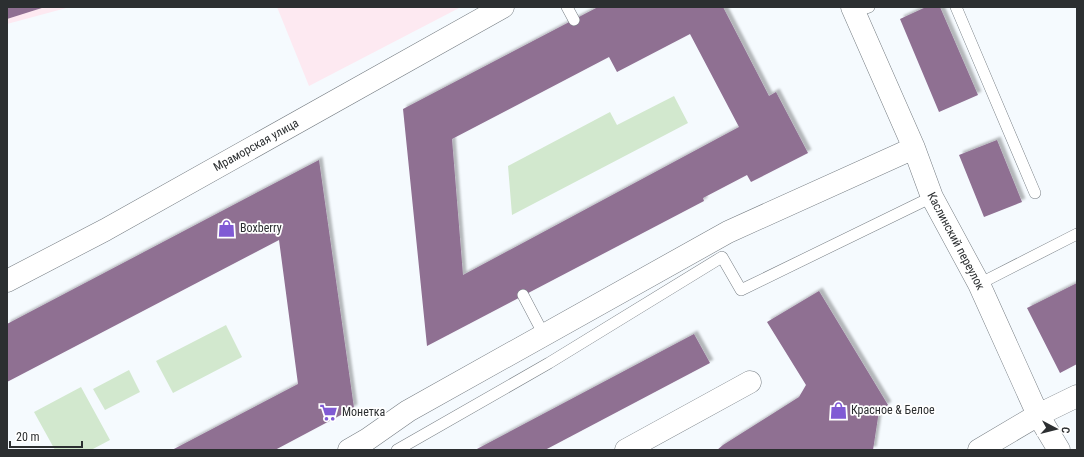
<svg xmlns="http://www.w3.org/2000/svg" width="1084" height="457" viewBox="0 0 1084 457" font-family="'Roboto Condensed',sans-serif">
  <defs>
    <filter id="shadow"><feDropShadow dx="3.5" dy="-3.5" stdDeviation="1" flood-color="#0004"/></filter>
  </defs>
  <rect width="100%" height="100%" fill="#f5fafe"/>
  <path fill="#fde9f1" d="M 7,7 L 70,7 L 7,24 Z
    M 277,7 L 461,7 L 309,86 Z"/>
  <path fill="#d2e8ce" d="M 674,96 L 688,123 L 512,215 L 508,166 L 610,112 L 617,125 Z
    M 226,325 L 242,357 L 173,393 L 156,361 Z
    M 129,370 L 140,392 L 105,410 L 93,389 Z
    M 81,387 L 110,440 L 91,450 L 55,450 L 34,412 Z"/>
  <path fill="#8f6f92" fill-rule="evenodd" filter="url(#shadow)" d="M 7,7 L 45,7 L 7,19 Z
    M 598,7 L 723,7 L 769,96 L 776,92 L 808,153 L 751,182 L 747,175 L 703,198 L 704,201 L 427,346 L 403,109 ZM 690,34 L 739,127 L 463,275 L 452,139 L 609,57 L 617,72 Z
    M 926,7 L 940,7 L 978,95 L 939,112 L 900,19 Z
    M 997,140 L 1022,202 L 984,217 L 959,155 Z
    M 319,160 L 354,408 L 275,450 L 172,450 L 298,384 L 279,240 L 7,382 L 7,324 Z
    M 1077,283 L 1077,364 L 1060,373 L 1027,308 Z
    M 819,291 L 888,405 L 879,411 L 873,450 L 717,450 L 723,445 L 799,397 L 806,385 L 767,322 Z
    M 694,334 L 710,363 L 545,450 L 475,450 Z"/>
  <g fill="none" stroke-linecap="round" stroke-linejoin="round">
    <defs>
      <path id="lane" d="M 567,7 L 574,20
        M 956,7 L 1035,193
        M 854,12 L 869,7
        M 979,284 L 1077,234
        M 523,295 L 544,335
        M 397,450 L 549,363 L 722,257 L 741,290 L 932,197"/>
      <path id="street" d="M 852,7 L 914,148 L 932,197 L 979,284 L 1038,415 L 1059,450
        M 7,281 L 105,230 L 503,7
        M 349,450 L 368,439 L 408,411 L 728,232 L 914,148
        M 626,450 L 750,382
        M 979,450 L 1038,415 L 1077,396"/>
    </defs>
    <use href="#lane" stroke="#767d83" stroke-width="12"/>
    <use href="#street" stroke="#767d83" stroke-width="23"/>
    <use href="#lane" stroke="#fff" stroke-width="11"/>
    <use href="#street" stroke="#fff" stroke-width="22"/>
  </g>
  <defs>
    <symbol id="shop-bare" viewBox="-9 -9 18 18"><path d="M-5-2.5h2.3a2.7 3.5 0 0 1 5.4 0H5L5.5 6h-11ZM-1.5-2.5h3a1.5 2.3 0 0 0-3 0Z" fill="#805ad4" stroke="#fff" stroke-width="2.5" paint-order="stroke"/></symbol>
    <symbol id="supermarket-bare" viewBox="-9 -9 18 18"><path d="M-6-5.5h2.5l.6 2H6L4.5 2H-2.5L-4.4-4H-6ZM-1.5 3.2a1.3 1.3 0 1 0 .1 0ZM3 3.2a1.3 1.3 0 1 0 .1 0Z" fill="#805ad4" stroke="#fff" stroke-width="2.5" paint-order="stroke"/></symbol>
  </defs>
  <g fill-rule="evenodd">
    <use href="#shop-bare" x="214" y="216" width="25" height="25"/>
    <use href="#shop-bare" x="826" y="398" width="25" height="25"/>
    <use href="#supermarket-bare" x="316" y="400" width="25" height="25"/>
  </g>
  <g text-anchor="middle" stroke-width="3.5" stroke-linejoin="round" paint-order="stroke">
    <g font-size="12" fill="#2c2f31" stroke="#fff">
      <text transform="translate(256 145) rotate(-29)" y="4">Мраморская улица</text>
      <text transform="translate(956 241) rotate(62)" y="4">Каслинский переулок</text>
    </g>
    <g font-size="12" fill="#2c2f31" stroke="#fff" text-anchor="start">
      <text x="240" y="232">Boxberry</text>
      <text x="851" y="414">Красное &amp; Белое</text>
      <text x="342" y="416">Монетка</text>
    </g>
  </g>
  <rect width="1084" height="457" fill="none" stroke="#2c2f31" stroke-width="16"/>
  <g transform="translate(1056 429) rotate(97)" stroke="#ffffff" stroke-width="3" paint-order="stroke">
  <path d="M0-3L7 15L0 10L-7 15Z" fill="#2c2f31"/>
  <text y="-6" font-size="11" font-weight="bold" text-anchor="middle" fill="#2c2f31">С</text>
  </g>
  <path d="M10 441v6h72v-6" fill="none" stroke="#2c2f31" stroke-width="2"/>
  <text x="16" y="441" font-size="12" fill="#2c2f31" stroke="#ffffff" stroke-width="3" paint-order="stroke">20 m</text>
</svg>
